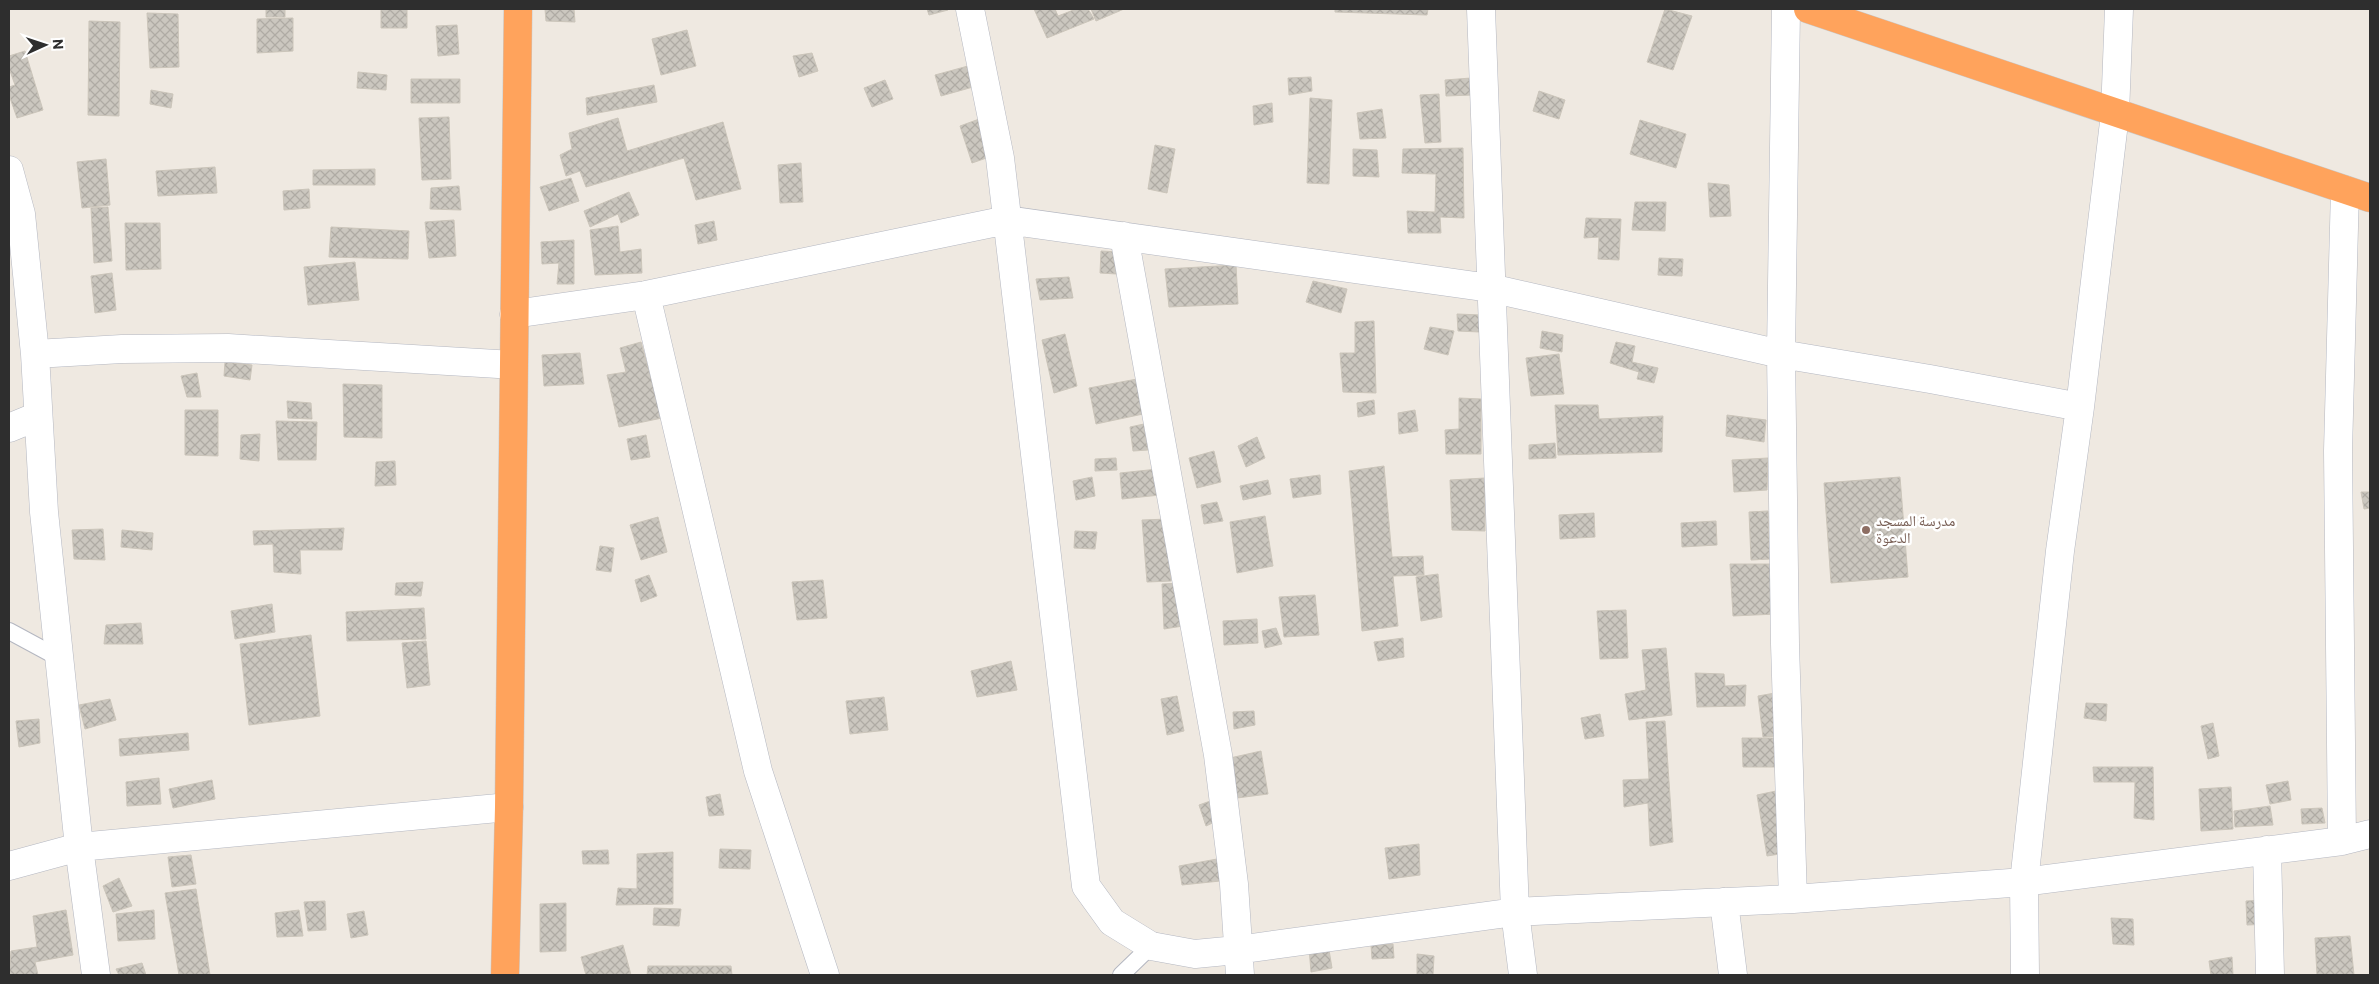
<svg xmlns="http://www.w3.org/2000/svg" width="2379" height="984" viewBox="0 0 2379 984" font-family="Commissioner,'Noto Naskh Arabic',sans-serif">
  <defs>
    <pattern id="building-cross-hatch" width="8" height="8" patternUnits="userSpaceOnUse" patternTransform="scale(1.25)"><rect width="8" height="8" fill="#cbc7bf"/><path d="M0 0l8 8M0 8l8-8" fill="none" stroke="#afaba4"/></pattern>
  </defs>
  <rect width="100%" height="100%" fill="#efe9e1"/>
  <path fill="url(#building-cross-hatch)" stroke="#cbc5ba" d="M 266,9 L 285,9 L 285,17 L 266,17 Z
    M 381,9 L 407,9 L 407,28 L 381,28 Z
    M 545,9 L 574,9 L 575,22 L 546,21 Z
    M 927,9 L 948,9 L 948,10 L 929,15 Z
    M 1034,9 L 1055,9 L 1058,16 L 1076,9 L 1088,9 L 1094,19 L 1047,38 Z
    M 1091,9 L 1124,9 L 1096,21 Z
    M 1335,9 L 1428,9 L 1427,15 L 1335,12 Z
    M 1665,9 L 1692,16 L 1673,70 L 1647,62 Z
    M 147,13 L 178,14 L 179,67 L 150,68 Z
    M 293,18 L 293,51 L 257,53 L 257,19 Z
    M 89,21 L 120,22 L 119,116 L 88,115 Z
    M 457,25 L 459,54 L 438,56 L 436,26 Z
    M 687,30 L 696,66 L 661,75 L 652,39 Z
    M 25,51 L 43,110 L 17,118 L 9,95 L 9,87 L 15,85 L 9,68 L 9,56 Z
    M 812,53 L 818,71 L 799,77 L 793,56 Z
    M 968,66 L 973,87 L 941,96 L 935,75 Z
    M 358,72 L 387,75 L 386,90 L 357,88 Z
    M 1311,77 L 1312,91 L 1289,95 L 1288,78 Z
    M 1471,78 L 1472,95 L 1446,96 L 1445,80 Z
    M 411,79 L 460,79 L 460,103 L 411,103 Z
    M 885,80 L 893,99 L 872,107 L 864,88 Z
    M 654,85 L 657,102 L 587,115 L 586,98 Z
    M 151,90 L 173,94 L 171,108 L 150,104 Z
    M 1539,91 L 1565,100 L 1559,119 L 1533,111 Z
    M 1439,94 L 1441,142 L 1425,143 L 1420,95 Z
    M 1310,98 L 1332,100 L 1329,184 L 1307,183 Z
    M 1272,103 L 1273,122 L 1254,125 L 1253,106 Z
    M 1382,109 L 1386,138 L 1360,139 L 1357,113 Z
    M 449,117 L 451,179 L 422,180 L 419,118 Z
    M 618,118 L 627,151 L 723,122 L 741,189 L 696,200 L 684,158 L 586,187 L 580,171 L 566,176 L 560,155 L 572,149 L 569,133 Z
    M 982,118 L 995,155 L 972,163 L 960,126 Z
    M 1640,120 L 1686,134 L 1676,168 L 1630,154 Z
    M 1155,145 L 1175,149 L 1167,193 L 1148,189 Z
    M 1463,148 L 1464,218 L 1440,217 L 1441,233 L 1408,233 L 1407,211 L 1435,212 L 1436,174 L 1402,173 L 1403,149 Z
    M 1353,149 L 1377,150 L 1379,177 L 1353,176 Z
    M 106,159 L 110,205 L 82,208 L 77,162 Z
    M 801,163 L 803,202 L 780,203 L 778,165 Z
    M 215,167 L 217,193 L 158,196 L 156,171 Z
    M 375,169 L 375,185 L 313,185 L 313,170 Z
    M 571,178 L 579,201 L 549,211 L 540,187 Z
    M 1708,183 L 1729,185 L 1731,216 L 1710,217 Z
    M 459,186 L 461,210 L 430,209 L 431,188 Z
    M 309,189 L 310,208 L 284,210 L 283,191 Z
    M 629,192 L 639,215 L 621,223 L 618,214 L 590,227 L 584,211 Z
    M 1635,202 L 1666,202 L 1665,231 L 1632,230 Z
    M 108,207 L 112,261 L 94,263 L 91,208 Z
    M 1586,218 L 1621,219 L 1619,260 L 1598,259 L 1599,237 L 1584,238 Z
    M 454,220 L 456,256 L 429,258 L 425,222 Z
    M 714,221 L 717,240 L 698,244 L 695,225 Z
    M 125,223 L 160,223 L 161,269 L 126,270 Z
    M 618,226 L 620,252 L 641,249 L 642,273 L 595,275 L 590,230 Z
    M 331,227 L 409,231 L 408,259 L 329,257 Z
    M 574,240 L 574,284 L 557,284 L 559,263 L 542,264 L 541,242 Z
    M 1101,251 L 1120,252 L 1117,274 L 1100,273 Z
    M 1659,258 L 1683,259 L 1682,276 L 1658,275 Z
    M 355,262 L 359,300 L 308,305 L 304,267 Z
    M 1236,265 L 1238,304 L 1169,307 L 1165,269 Z
    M 112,273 L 116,310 L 95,313 L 91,276 Z
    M 1069,277 L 1073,298 L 1040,300 L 1036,279 Z
    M 1313,281 L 1347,289 L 1341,313 L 1306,302 Z
    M 1457,314 L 1481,315 L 1480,332 L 1458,331 Z
    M 1374,321 L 1376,393 L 1343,392 L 1340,353 L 1355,353 L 1355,322 Z
    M 1430,327 L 1454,331 L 1448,355 L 1424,349 Z
    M 1542,331 L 1563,335 L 1562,352 L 1540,348 Z
    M 1065,334 L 1077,386 L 1054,393 L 1042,340 Z
    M 641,342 L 662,418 L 619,427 L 607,375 L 626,372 L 620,348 Z
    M 1616,342 L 1635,346 L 1632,362 L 1658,368 L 1654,383 L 1637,379 L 1639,372 L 1610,363 Z
    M 580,353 L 584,384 L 544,386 L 542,355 Z
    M 1559,354 L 1564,394 L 1531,396 L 1526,358 Z
    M 225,362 L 252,365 L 250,380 L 224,376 Z
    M 197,373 L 201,397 L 187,397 L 181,376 Z
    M 1137,379 L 1143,414 L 1096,424 L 1089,388 Z
    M 343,384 L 382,385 L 382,438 L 344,437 Z
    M 1459,398 L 1481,399 L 1481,454 L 1446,454 L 1445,430 L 1459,429 Z
    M 1374,400 L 1375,414 L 1358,417 L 1357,403 Z
    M 287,401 L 311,403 L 312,419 L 288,418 Z
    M 1555,405 L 1598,405 L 1599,419 L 1663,416 L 1662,452 L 1558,455 Z
    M 185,410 L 218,410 L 218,456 L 185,455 Z
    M 1415,410 L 1418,431 L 1399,434 L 1398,413 Z
    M 1727,415 L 1766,420 L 1764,442 L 1726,436 Z
    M 276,421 L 317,422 L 316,460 L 278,460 Z
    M 1144,424 L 1148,450 L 1133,451 L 1130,427 Z
    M 260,434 L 259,461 L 240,459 L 241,435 Z
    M 646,435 L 650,457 L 631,460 L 627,439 Z
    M 1257,437 L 1265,458 L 1246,467 L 1238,446 Z
    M 1555,443 L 1556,458 L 1529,459 L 1529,445 Z
    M 1214,451 L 1221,482 L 1197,488 L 1189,458 Z
    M 1116,458 L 1117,470 L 1095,471 L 1095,459 Z
    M 1768,458 L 1767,490 L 1734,492 L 1732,460 Z
    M 395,461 L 396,485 L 375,486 L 376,462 Z
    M 1384,466 L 1392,557 L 1423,556 L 1424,575 L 1393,576 L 1398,626 L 1362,631 L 1349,471 Z
    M 1158,469 L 1160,495 L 1122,499 L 1120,473 Z
    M 1320,475 L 1321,494 L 1293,498 L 1290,479 Z
    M 1092,477 L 1095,496 L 1076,500 L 1073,481 Z
    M 1900,477 L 1908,577 L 1831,583 L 1824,483 Z
    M 1485,478 L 1485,531 L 1452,530 L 1450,480 Z
    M 1268,480 L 1271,494 L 1243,500 L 1240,486 Z
    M 2361,492 L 2370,492 L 2370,508 L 2364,509 Z
    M 1217,502 L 1223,521 L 1204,524 L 1201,505 Z
    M 1768,511 L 1770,559 L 1751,560 L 1749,512 Z
    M 1594,513 L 1595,537 L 1560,539 L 1559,515 Z
    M 1265,516 L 1273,566 L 1237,573 L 1230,522 Z
    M 658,517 L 667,552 L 641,560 L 630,525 Z
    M 1168,519 L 1171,581 L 1147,582 L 1142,520 Z
    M 1716,521 L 1717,545 L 1682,547 L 1681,523 Z
    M 344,528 L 342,550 L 300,550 L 301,574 L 274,572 L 273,544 L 254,545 L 253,531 Z
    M 103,529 L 105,560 L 74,559 L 72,530 Z
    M 122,530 L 153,533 L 152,550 L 121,547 Z
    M 1075,531 L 1097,532 L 1095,549 L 1074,548 Z
    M 600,546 L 614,548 L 611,572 L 596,570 Z
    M 1730,564 L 1773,564 L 1776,614 L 1733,616 Z
    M 1438,574 L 1442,617 L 1421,621 L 1416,577 Z
    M 649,575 L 657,596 L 641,602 L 635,580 Z
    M 823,580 L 827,618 L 797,620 L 792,582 Z
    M 423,582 L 421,596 L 395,595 L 396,583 Z
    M 1181,583 L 1183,626 L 1164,629 L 1162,584 Z
    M 1315,595 L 1319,635 L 1284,637 L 1279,597 Z
    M 272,604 L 275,632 L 235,639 L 231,611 Z
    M 424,608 L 426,639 L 347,641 L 346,612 Z
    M 1626,610 L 1628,658 L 1600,659 L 1597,611 Z
    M 1257,619 L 1258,643 L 1224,645 L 1223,621 Z
    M 141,623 L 143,644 L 104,644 L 106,625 Z
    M 1276,628 L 1282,644 L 1265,648 L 1262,631 Z
    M 311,635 L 320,716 L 249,725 L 240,644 Z
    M 1403,638 L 1404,657 L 1378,661 L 1374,642 Z
    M 426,641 L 430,685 L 407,688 L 402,643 Z
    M 1666,648 L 1672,715 L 1629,720 L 1625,694 L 1646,690 L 1642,650 Z
    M 1011,661 L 1017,690 L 977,697 L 971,671 Z
    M 1695,673 L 1724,674 L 1725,686 L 1746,685 L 1745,706 L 1697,707 Z
    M 1775,693 L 1780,736 L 1763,737 L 1758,696 Z
    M 1177,696 L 1184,731 L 1167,735 L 1161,699 Z
    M 884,697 L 888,730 L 850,734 L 846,701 Z
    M 110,699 L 116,720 L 85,729 L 79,705 Z
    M 2086,703 L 2107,704 L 2106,721 L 2084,718 Z
    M 1254,711 L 1255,725 L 1234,729 L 1233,712 Z
    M 1600,714 L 1604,736 L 1585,739 L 1581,718 Z
    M 39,719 L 40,743 L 19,747 L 16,721 Z
    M 1665,721 L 1673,842 L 1650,846 L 1648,803 L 1624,807 L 1623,780 L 1649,779 L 1646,722 Z
    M 2213,723 L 2219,756 L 2208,759 L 2201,726 Z
    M 188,733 L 189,750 L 120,756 L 119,739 Z
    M 1742,738 L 1777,738 L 1779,767 L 1743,767 Z
    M 1261,751 L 1268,794 L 1237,798 L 1230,758 Z
    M 2093,767 L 2153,767 L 2154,820 L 2134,818 L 2135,782 L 2094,782 Z
    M 159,778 L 161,804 L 127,806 L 126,782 Z
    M 212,780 L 215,799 L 173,808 L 169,789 Z
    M 2288,781 L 2291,800 L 2270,804 L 2266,785 Z
    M 2231,787 L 2233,829 L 2201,831 L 2199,789 Z
    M 1776,791 L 1786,853 L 1767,856 L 1757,795 Z
    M 720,794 L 724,815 L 709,816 L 706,797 Z
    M 1216,799 L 1219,820 L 1206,826 L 1199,805 Z
    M 2270,806 L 2273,825 L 2235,827 L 2234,811 Z
    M 2322,808 L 2325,823 L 2302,824 L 2301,809 Z
    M 1419,844 L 1420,875 L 1389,879 L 1385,848 Z
    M 720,849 L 751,850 L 750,869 L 719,868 Z
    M 608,850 L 609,864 L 583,864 L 582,851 Z
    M 673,852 L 673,904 L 616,905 L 618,888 L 637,889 L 637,854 Z
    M 191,855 L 196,884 L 172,887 L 168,857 Z
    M 1217,859 L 1220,881 L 1182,885 L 1179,866 Z
    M 119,878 L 132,906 L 113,912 L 103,886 Z
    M 196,889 L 210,975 L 179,975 L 165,893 Z
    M 2265,900 L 2269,924 L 2247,925 L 2246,901 Z
    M 325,901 L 326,930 L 308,931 L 304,902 Z
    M 566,903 L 566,951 L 540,952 L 540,904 Z
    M 654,908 L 681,909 L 679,926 L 653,925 Z
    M 66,910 L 73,955 L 35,962 L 38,975 L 9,975 L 11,951 L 37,947 L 33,916 Z
    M 154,910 L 155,939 L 118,941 L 116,914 Z
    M 299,910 L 303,936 L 277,937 L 275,913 Z
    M 364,911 L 368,935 L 351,938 L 347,914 Z
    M 2111,918 L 2133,919 L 2134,945 L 2113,944 Z
    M 2350,936 L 2354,975 L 2317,975 L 2315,938 Z
    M 1328,944 L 1332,968 L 1311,972 L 1309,948 Z
    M 1393,944 L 1394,958 L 1372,959 L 1371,945 Z
    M 623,945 L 631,975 L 586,975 L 581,957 Z
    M 1417,954 L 1434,956 L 1433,975 L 1417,975 Z
    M 2232,957 L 2233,975 L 2211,975 L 2209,961 Z
    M 142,963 L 146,975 L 119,975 L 116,969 Z
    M 648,966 L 731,966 L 732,975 L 647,975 Z"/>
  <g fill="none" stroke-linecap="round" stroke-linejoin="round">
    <defs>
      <path id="lane" d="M 9,631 L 59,658
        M 1121,975 L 1151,946"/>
      <path id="street" d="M 970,9 L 1000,158 L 1086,886 L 1112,922 L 1151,946 L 1195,954 L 1237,950 L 1515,912 L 1793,899 L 2024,882 L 2342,841 L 2370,834
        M 1481,9 L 1515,912 L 1523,975
        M 1786,9 L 1781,354 L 1785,644 L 1793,899
        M 9,170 L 21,214 L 35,354 L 44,512 L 79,847 L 96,975
        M 1124,236 L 1218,755 L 1234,884 L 1240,975
        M 646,295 L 758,771 L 825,975
        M 514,314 L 646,295 L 1007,220 L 1490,288 L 1781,354 L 1930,379 L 2080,407
        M 35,354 L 122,349 L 228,348 L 513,365
        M 9,428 L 38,416
        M 2342,841 L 2338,451 L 2345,190
        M 2267,850 L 2270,975
        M 9,866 L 79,847 L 509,807
        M 1724,902 L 1733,975
        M 2025,975 L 2024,882 L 2060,551 L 2080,407 L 2115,114 L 2119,9"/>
      <path id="highway" d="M 1808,9 L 2370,198
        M 505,975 L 509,807 L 518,9"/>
    </defs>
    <use href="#lane" stroke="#b4b7c1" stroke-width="18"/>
    <use href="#street" stroke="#b4b7c1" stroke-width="29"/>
    <use href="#highway" stroke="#c9c9c9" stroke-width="29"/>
    <use href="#lane" stroke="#fff" stroke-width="16"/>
    <use href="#street" stroke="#fff" stroke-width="28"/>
    <use href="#highway" stroke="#ffa35c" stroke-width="28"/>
  </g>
  <circle fill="#8d6e63" stroke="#fff" stroke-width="2" cx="1866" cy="530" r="5"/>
  <g text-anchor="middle" stroke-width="5" stroke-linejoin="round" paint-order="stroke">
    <g font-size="15" fill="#785e54" stroke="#fff" text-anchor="start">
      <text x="1876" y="526">مدرسة المسجد<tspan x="1876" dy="17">الدعوة</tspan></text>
    </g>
  </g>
  <rect width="2379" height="984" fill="none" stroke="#2e2e2e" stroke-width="20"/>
  <g transform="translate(45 45) rotate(87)" stroke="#ffffff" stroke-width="4" paint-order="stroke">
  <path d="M0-4L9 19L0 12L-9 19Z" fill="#2e2e2e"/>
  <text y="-8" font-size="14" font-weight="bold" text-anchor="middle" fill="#2e2e2e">N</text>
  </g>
</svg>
